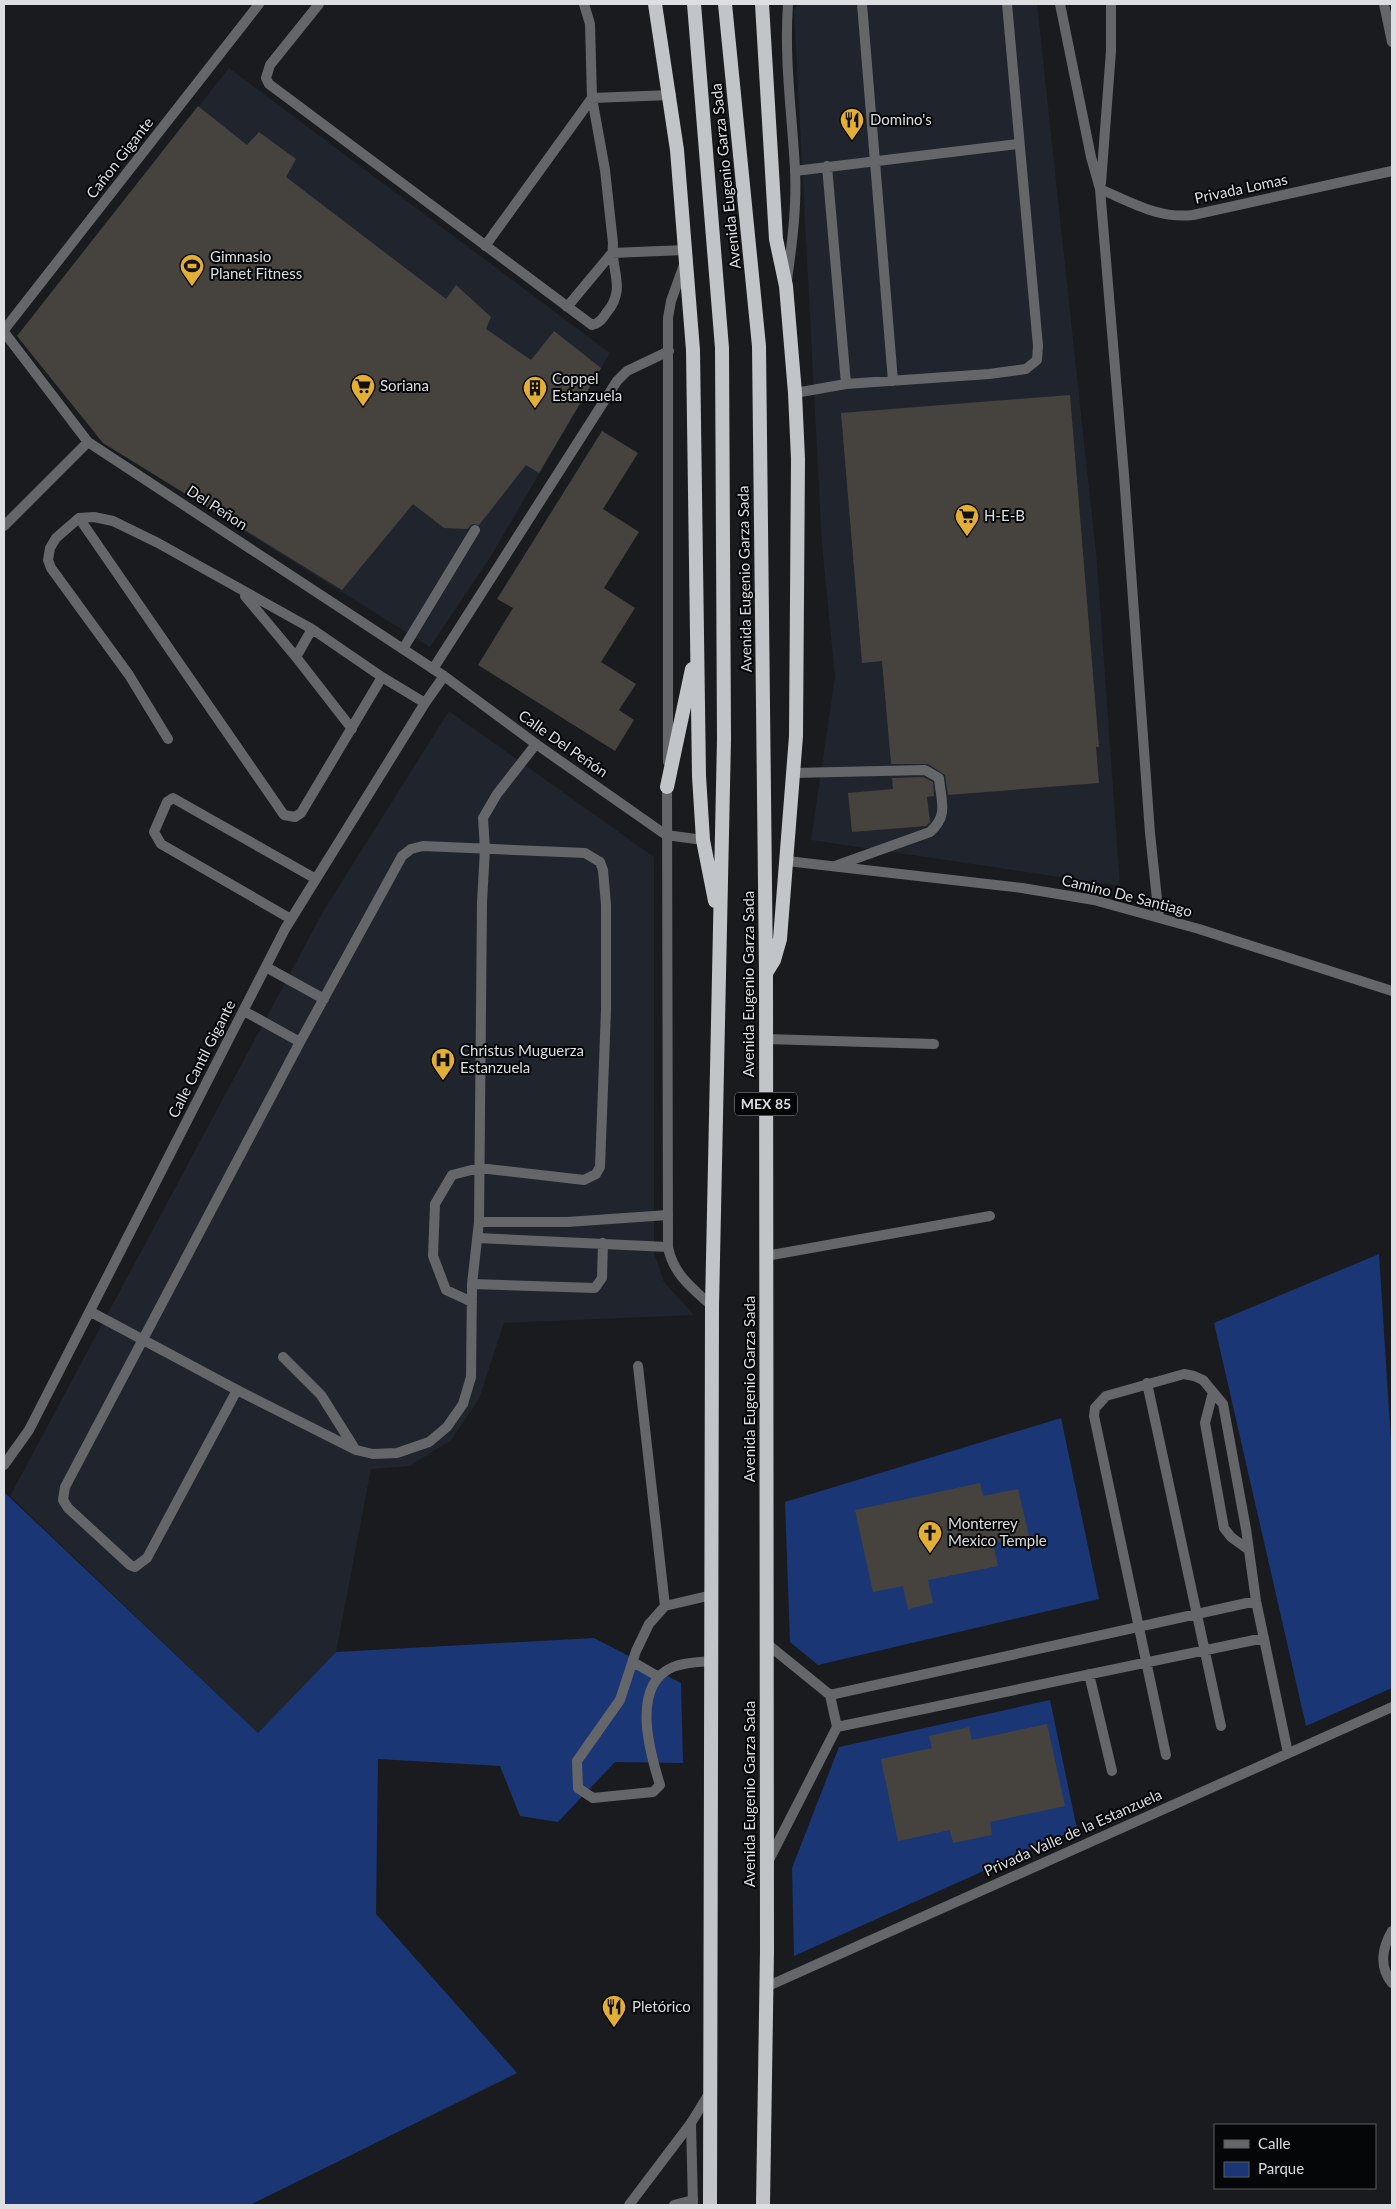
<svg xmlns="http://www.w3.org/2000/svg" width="1396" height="2209" viewBox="0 0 1396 2209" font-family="Lato,sans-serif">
  <rect width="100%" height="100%" fill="#191b1f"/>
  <path fill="#20242d" d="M 798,4 L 1037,4 L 1097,563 L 1120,886 L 811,840 L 835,677 L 822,545 L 794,12 Z
    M 229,68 L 610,353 L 491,556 L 430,647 L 103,443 L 17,336 Z
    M 449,711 L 654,857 L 654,1253 L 664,1282 L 694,1315 L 504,1323 L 479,1399 L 451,1440 L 410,1466 L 371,1469 L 336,1652 L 258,1733 L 10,1496 L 324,910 Z"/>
  <path fill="#1b3675" d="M 1379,1254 L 1392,1457 L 1392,1688 L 1306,1726 L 1214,1323 Z
    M 1061,1418 L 1099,1599 L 818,1665 L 790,1642 L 785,1502 Z
    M 4,1492 L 258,1733 L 336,1652 L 594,1638 L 681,1683 L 683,1763 L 615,1762 L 558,1822 L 520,1816 L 500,1766 L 378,1759 L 376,1914 L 517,2073 L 250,2205 L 4,2205 Z
    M 1050,1700 L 1077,1829 L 794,1956 L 792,1868 L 839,1747 Z"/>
  <path fill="#46433f" d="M 198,106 L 247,145 L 259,132 L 296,159 L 286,177 L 446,299 L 456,285 L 491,317 L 486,329 L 531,360 L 554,331 L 601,368 L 539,473 L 526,465 L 479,525 L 472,524 L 467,529 L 444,528 L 413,504 L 342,590 L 103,443 L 17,336 Z
    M 1070,395 L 1099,747 L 1096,747 L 1099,783 L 948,795 L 945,775 L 928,764 L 891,764 L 882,661 L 862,663 L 841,413 Z
    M 602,431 L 638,453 L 603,509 L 639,532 L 604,588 L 635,608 L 601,662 L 636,684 L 619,710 L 634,720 L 615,751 L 478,665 L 513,608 L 497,599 Z
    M 923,777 L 933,782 L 934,796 L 927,797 L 930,822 L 926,826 L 852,832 L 848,793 L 893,789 L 892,778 Z
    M 980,1483 L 983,1496 L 1018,1489 L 1029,1536 L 993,1543 L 998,1566 L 928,1580 L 933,1603 L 908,1609 L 903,1586 L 873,1592 L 855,1510 Z
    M 1047,1724 L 1065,1806 L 990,1822 L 992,1835 L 953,1843 L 950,1830 L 898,1841 L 881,1759 L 932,1748 L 929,1736 L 969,1727 L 972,1740 Z"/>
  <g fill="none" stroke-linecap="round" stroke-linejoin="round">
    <path stroke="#656669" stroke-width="10" d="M 319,4 L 270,65 L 266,78 L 269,84 L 592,325 C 600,323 603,318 607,312 C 627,288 610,270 613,243 L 605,170 L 592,98 L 590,24 L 584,4
      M 862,4 L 893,381
      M 827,166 L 846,384
      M 795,171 L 1018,144
      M 485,246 L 592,98 L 671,95
      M 567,307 L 612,253 L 685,250
      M 795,393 L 846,384 L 989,374 L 1026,369 L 1037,360 L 1038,346 L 1007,4
      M 79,518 L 284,815 L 295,817 L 301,813 L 382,677
      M 245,596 L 296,657 L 352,729
      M 403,649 L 475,530
      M 296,657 L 312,629
      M 433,669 L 617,381 L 627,371 L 669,351
      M 168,739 L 129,675 L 51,568 L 48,560 L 50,548 L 56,538 L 79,518 L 94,517 L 113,521 L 158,543 L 312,629 L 382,677 L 425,703
      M 793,773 L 925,770 L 939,778 C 941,802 949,815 930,832 L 835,866
      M 291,919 L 161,844 L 154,832 L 167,802 L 173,798 L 316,879
      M 266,967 L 324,999
      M 244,1011 L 300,1042
      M 766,1039 L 934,1044
      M 479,1222 L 567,1222 L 668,1215
      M 478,1238 L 668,1247
      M 766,1256 L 990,1216
      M 472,1284 L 595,1288 L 602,1278 L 603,1243
      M 91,1312 L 237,1390 L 356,1450 L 373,1454 L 397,1453 L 429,1442 L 447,1427 L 463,1404 L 471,1377 L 472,1284 L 479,1222 L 482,902 L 485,849 L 483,818 L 497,794 L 536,744
      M 283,1357 L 321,1395 L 355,1449
      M 638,1366 L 665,1606
      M 1147,1383 L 1221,1726
      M 237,1390 L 147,1558 L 135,1567 L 130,1565 L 68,1508 L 63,1500 L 65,1487 L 300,1042 L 402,856 L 411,849 L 423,846 L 585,853 L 600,862 L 603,870 L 606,905 L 606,1010 L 600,1167 L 596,1174 L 584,1180 L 479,1168 L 452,1175 L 435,1204 L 433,1256 L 446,1290 L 472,1302
      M 1213,1392 L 1205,1423 L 1224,1528 L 1231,1537 L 1249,1550
      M 4,1465 L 29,1430 L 285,929 L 425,703 L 444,676
      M 766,1643 L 830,1695 L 837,1727 L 768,1862
      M 712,1661 C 699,1662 685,1662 673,1667 C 630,1685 650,1753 660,1785 L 653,1792 L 593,1798 L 578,1788 L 577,1761 L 620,1700 L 636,1651 L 649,1624 L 665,1606 L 712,1595
      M 633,1662 L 659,1677
      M 1089,1674 L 1112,1771
      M 830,1695 L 1256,1601
      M 837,1727 L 1264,1638
      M 1166,1755 L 1094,1416 L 1095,1408 L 1106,1396 L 1184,1374 L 1194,1376 L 1203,1380 L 1223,1404 L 1246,1529 L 1256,1601 L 1288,1753
      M 1392,1931 C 1382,1948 1379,1967 1392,1983
      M 629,2205 L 691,2123
      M 674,2205 L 693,2200"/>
    <path stroke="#656669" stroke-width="10" d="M 1060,4 L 1091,157 L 1100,189 L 1124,475 L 1150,833 L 1159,918
      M 1384,4 L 1392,42
      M 1101,183 L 1111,51 L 1111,4
      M 1100,189 C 1131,202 1158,219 1193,215 L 1392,171
      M 4,330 L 259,4
      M 4,332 L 88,442 L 444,676 L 536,744 L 666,835 L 703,840
      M 4,526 L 88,442
      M 668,762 L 668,318 L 671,301 L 685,262
      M 667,781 L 668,1247 C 673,1274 692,1288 712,1306
      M 787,861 L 1022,888 L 1094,900 L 1199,929 L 1392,991
      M 766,1987 L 1392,1707
      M 693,2205 L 691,2123 L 710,2092"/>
    <path stroke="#656669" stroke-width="10" d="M 787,280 C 792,244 797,206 795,169 C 792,114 784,59 788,4"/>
    <path stroke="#c1c4c9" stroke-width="14" d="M 655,4 L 677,150 L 693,350 L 699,776 L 703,840 L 715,901
      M 694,4 L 722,348 L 724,739 L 712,1306 L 710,2205
      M 725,4 L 759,346 L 766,974 L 767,1950 L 763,2205
      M 762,4 L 776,239 L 786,286 L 795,393 L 798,459 L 796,736 L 780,939 L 774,960 L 766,973
      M 667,787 L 692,669"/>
  </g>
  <defs>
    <symbol id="restaurant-pin" viewBox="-11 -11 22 30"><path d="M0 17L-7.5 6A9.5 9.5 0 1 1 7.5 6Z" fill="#e3ae35" stroke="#050607"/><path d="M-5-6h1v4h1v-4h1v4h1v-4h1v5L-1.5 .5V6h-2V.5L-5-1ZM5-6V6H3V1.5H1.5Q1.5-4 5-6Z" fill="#111"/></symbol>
    <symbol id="stadium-pin" viewBox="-11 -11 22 30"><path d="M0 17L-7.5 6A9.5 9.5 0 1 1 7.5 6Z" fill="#e3ae35" stroke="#050607"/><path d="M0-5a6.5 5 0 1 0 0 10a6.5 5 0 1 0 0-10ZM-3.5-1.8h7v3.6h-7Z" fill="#111"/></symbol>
    <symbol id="supermarket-pin" viewBox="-11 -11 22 30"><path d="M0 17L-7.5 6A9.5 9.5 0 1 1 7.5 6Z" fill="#e3ae35" stroke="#050607"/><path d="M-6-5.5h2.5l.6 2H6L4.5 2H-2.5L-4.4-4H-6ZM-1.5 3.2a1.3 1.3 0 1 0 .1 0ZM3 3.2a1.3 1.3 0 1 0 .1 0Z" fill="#111"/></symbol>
    <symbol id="building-pin" viewBox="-11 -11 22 30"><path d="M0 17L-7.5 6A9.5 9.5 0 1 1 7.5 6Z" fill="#e3ae35" stroke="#050607"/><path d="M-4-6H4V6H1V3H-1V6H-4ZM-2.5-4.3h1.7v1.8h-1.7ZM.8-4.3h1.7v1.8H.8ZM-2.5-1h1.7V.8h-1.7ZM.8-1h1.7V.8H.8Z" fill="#111"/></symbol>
    <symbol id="hospital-pin" viewBox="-11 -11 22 30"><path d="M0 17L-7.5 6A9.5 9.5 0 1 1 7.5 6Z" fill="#e3ae35" stroke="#050607"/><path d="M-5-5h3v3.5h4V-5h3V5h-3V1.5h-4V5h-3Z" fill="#111"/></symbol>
    <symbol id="church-pin" viewBox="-11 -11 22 30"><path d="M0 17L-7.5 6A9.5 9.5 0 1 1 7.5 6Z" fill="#e3ae35" stroke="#050607"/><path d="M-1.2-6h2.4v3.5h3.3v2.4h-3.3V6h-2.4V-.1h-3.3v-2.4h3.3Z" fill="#111"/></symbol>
  </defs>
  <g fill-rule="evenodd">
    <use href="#restaurant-pin" x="838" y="106" width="28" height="38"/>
    <use href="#stadium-pin" x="178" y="252" width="28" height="38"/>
    <use href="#supermarket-pin" x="349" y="372" width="28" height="38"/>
    <use href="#building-pin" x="521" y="374" width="28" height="38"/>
    <use href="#supermarket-pin" x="953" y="502" width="28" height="38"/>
    <use href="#hospital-pin" x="429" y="1046" width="28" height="38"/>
    <use href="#church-pin" x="916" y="1519" width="28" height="38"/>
    <use href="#restaurant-pin" x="600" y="1993" width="28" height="38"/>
  </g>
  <g text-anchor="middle" stroke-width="4" stroke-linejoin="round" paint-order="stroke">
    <rect fill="#050607" stroke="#9c9da0" stroke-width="1" x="735" y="1092.5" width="62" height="23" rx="4"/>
    <g font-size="14" font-weight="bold" fill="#dcdee1">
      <text x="766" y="1109">MEX 85</text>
    </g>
    <g font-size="15" fill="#dcdee1" stroke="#050607" text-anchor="start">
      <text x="870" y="125">Domino's</text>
      <text x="210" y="262">Gimnasio<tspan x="210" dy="17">Planet Fitness</tspan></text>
      <text x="552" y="384">Coppel<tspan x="552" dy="17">Estanzuela</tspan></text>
      <text x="380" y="391">Soriana</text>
      <text x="984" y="521">H-E-B</text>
      <text x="460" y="1056">Christus Muguerza<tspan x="460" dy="17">Estanzuela</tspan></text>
      <text x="948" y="1529">Monterrey<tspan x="948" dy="17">Mexico Temple</tspan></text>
      <text x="632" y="2012">Pletórico</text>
    </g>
    <g font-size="15" fill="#dcdee1" stroke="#050607">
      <text transform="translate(120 158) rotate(-52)" y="5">Cañon Gigante</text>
      <text transform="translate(726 176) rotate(-96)" y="5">Avenida Eugenio Garza Sada</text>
      <text transform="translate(1241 189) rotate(-12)" y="5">Privada Lomas</text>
      <text transform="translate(217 508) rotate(33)" y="5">Del Peñon</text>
      <text transform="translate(745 579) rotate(-91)" y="5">Avenida Eugenio Garza Sada</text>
      <text transform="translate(563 744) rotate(35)" y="5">Calle Del Peñón</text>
      <text transform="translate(1127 896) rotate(14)" y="5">Camino De Santiago</text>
      <text transform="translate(749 984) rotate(-90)" y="5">Avenida Eugenio Garza Sada</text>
      <text transform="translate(202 1059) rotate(-63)" y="5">Calle Cantil Gigante</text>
      <text transform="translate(750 1389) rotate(-90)" y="5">Avenida Eugenio Garza Sada</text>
      <text transform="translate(750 1794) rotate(-90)" y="5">Avenida Eugenio Garza Sada</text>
      <text transform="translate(1073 1833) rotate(-24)" y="5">Privada Valle de la Estanzuela</text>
    </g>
  </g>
  <rect width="1396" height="2209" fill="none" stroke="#dcdee1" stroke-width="10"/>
  <rect x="1214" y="2124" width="162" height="65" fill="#050607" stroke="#5b5c5e"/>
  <rect x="1224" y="2140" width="25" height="8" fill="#656669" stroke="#5b5c5e"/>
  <text x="1258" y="2149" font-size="15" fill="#dcdee1">Calle</text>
  <rect x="1224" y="2162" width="25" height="15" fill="#1b3675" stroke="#5b5c5e"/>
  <text x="1258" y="2174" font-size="15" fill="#dcdee1">Parque</text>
</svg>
